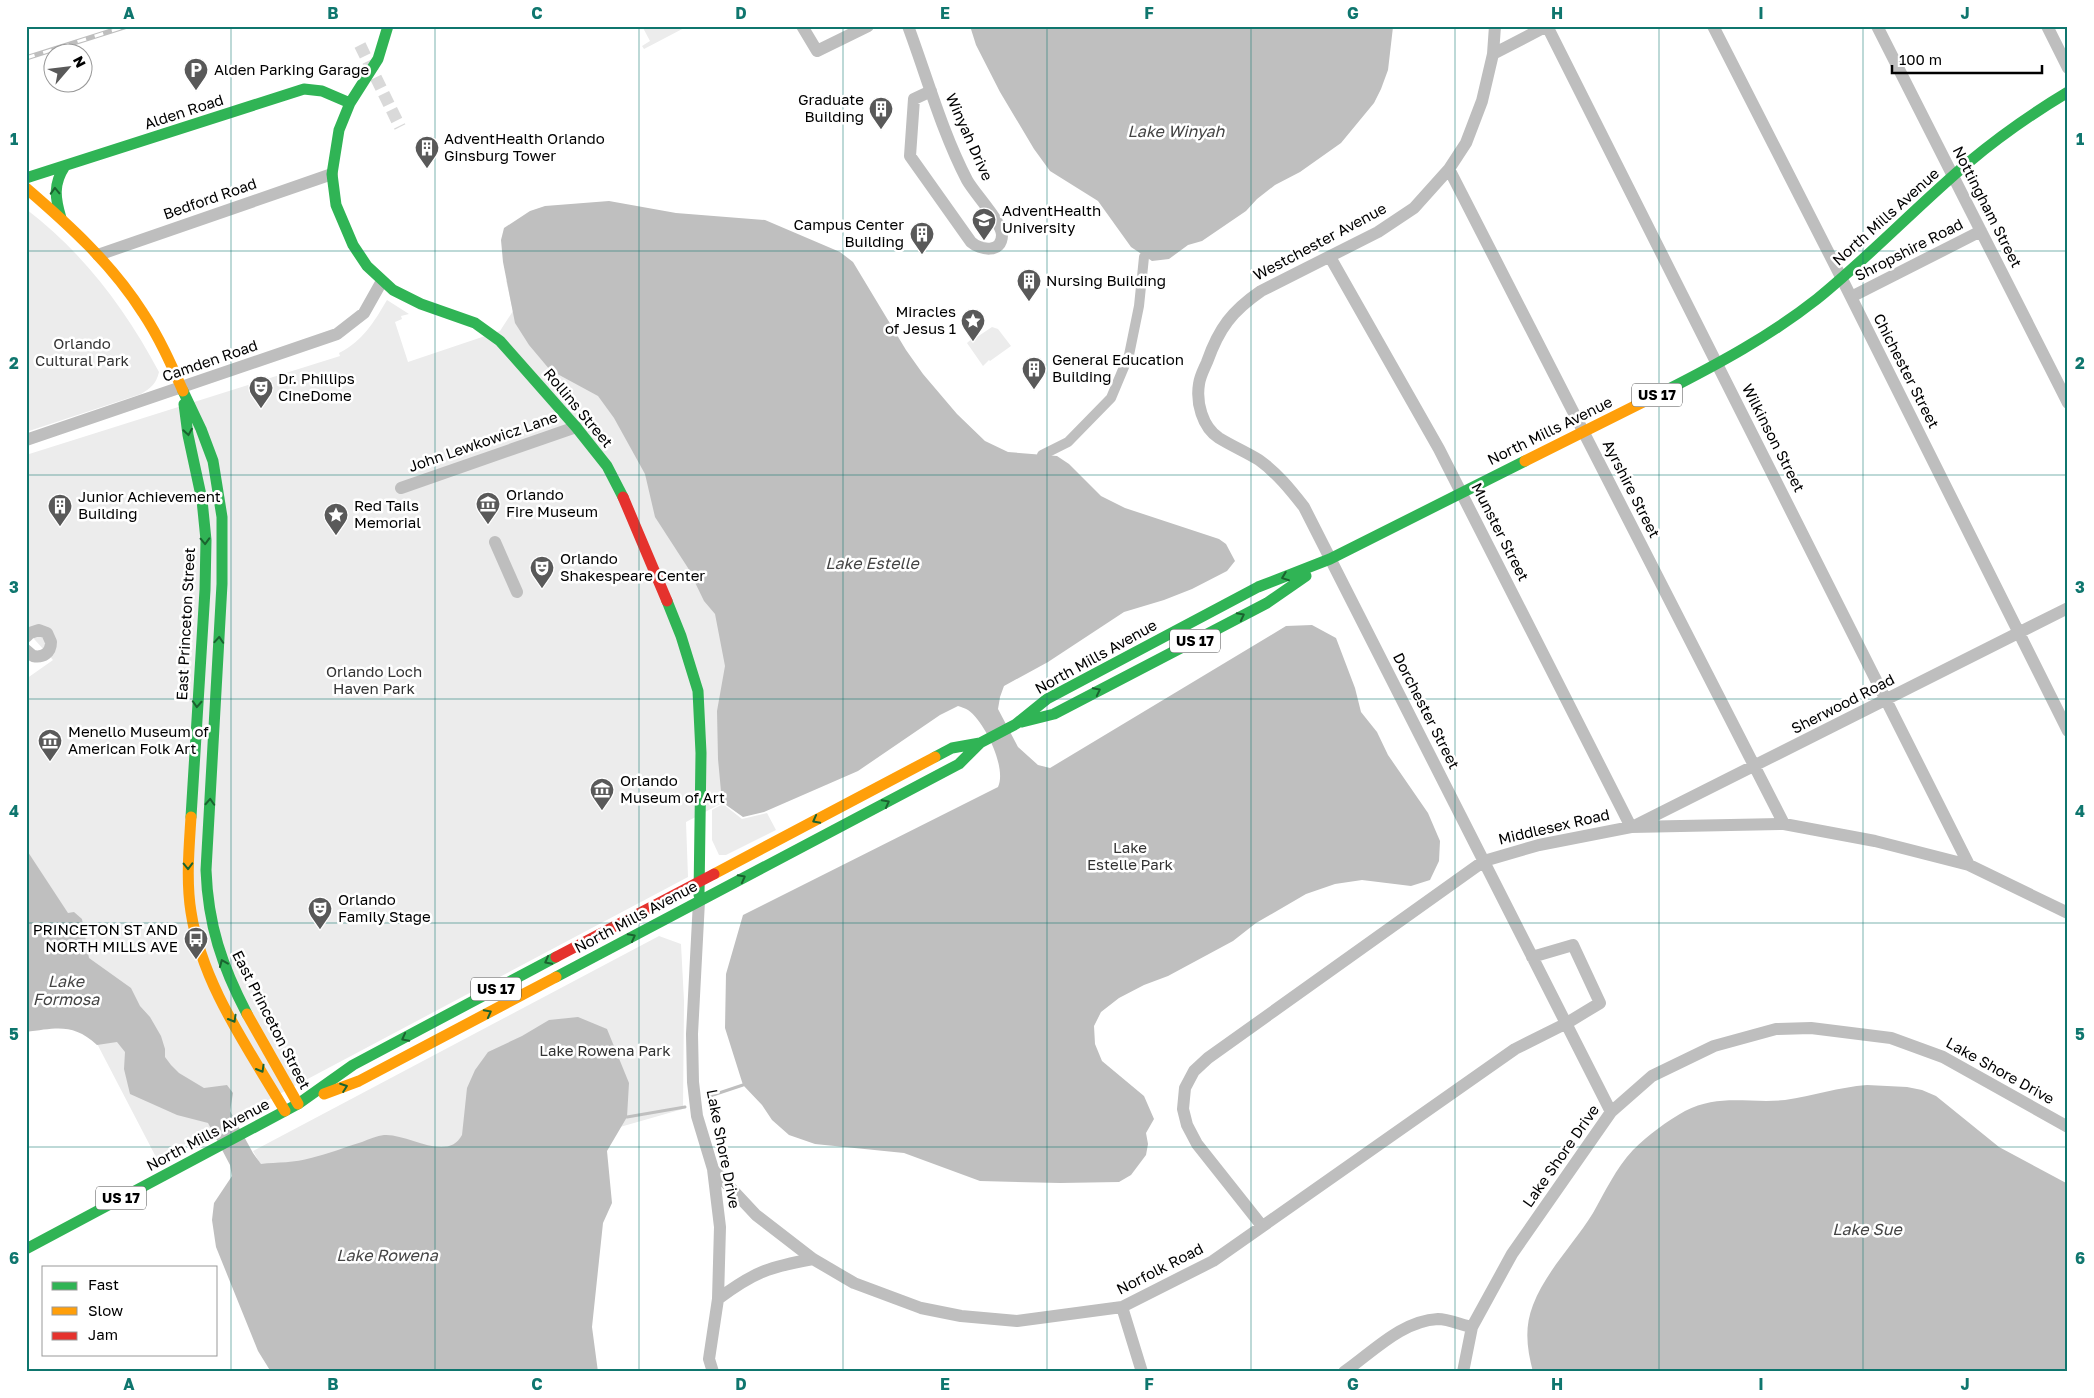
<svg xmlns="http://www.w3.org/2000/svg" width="2094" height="1398" viewBox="0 0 2094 1398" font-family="'Golos Text',sans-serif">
  <rect width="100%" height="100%" fill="#fff"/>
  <path fill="#ececec" d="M 642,26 L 688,26 L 644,49 L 642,46 L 650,41 Z
    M 26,209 C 83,252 126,310 159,372 C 156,384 151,388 141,394 L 26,432 Z
    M 506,280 L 582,366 L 726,582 L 751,788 L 686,822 L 688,877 L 157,1159 L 79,1009 L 26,939 L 26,679 L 53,660 L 26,630 L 26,455 L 340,356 L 339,353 C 363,341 374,322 387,300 L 409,314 L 401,316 L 402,319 L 395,322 L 408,362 L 500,331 L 513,311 Z
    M 992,327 L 998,329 L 1011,346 L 990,361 L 989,360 L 983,366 L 967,343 L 975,336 L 977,337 Z
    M 723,804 L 742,819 L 767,813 L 776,830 L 726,855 L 719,855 L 712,840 L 712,810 Z
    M 659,936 L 681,944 L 684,1001 L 683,1109 L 606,1131 L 286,1210 L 253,1151 Z"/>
  <path fill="#bfbfbf" d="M 970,26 L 1393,26 L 1393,27 L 1388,70 L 1381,89 L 1374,103 L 1341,143 L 1300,172 L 1275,185 L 1257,199 L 1246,211 L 1202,241 L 1188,245 L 1169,259 L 1152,261 L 1131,247 L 1098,201 L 1050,171 L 1034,149 L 1000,92 L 976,45 Z
    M 609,201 L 676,213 L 765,220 L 840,252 L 853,262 L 906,350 L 923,374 L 957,414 L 985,441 L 1008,452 L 1057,456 L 1069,464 L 1101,496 L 1125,508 L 1219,539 L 1226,544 L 1235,561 L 1227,571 L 1192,589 L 1164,600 L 1124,612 L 1048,662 L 1004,686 L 1000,697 L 998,709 L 1018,747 L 1038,765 L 1050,768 L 1286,626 L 1312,625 L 1336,638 L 1355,688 L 1361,712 L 1377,732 L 1388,755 L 1428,813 L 1440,841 L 1439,861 L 1430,880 L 1411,886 L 1362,880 L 1335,884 L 1306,894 L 1256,923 L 1233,941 L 1168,976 L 1144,985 L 1119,998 L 1101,1012 L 1094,1026 L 1095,1044 L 1102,1061 L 1144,1096 L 1154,1119 L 1146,1133 L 1148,1144 L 1146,1155 L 1131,1175 L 1119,1182 L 1060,1183 L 980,1181 L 904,1153 L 815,1144 L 789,1135 L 772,1120 L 762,1105 L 743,1085 L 725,1028 L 726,974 L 743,915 L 998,787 C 1007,768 985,722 968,710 C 965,708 961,707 958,706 L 940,715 L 858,771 L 764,812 L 743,817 L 722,802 L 718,759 L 717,711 L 725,666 L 715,614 L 704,601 L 688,568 L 655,517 L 645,474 L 614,418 L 598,396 L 550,370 L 529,345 L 515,323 L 503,262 L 501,240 L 504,228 L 530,211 L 545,206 Z
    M 26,849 L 68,913 L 74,912 L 82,919 L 89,958 L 131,988 L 140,1006 L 150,1017 L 161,1036 L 165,1049 L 165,1057 L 171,1065 L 179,1073 L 204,1088 L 227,1085 L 233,1093 L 230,1111 L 253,1153 L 261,1164 C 277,1162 295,1163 311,1158 C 328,1154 345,1147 362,1142 C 369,1139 377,1136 384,1135 C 408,1133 447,1163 462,1135 L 467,1088 L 475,1070 L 488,1052 L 522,1036 L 549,1020 L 578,1017 L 607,1029 L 629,1083 L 627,1117 L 607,1151 L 612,1203 L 603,1223 L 592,1327 L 598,1372 L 271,1372 L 258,1351 L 216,1247 L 212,1220 L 214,1203 L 232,1176 L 230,1165 L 208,1123 L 177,1115 L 130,1094 L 124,1069 L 125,1052 L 117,1042 L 97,1045 C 73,1023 57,1028 26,1032 Z
    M 1867,1085 L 1907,1087 L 1922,1090 L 1936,1096 L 1999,1147 L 2068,1184 L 2068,1372 L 1533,1372 C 1527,1349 1524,1328 1533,1305 C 1546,1271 1574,1244 1593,1213 C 1605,1192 1616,1168 1633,1150 C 1648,1135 1667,1121 1685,1111 C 1720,1093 1750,1104 1785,1100 C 1813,1096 1839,1087 1867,1085 Z"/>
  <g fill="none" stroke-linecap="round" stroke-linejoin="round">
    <path stroke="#bfbfbf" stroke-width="3" d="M 707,1097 L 743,1085
      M 627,1117 L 685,1107"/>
    <path stroke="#bfbfbf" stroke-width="10" d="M 1042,455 L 1068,442 L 1111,398 L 1129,355 L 1139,306 L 1144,257"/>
    <path stroke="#d9d9d9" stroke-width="12" stroke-dasharray="12 6" stroke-linecap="butt" d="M 360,45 L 400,127"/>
    <path stroke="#bebebe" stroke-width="12" d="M 802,26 L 817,51 L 868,26
      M 908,26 C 927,77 942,132 967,180 C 974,193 1002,222 1002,235 C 1002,254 980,250 971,242 L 910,156 L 914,99 L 931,91
      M 1495,26 L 1493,54 L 1482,101 L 1466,143 L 1449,169 L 1414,208 L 1378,232 L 1261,291 C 1232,311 1219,328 1207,362 C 1204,369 1200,376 1199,384 C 1196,402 1202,427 1219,438 C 1232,446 1246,452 1259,460 C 1277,473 1290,489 1304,507 L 1611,1112
      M 1547,26 L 1969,865
      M 1713,26 L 1841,277 L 2068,731
      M 1877,26 L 2068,403
      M 2047,26 L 2068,68
      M 1493,54 L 1547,26
      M 1449,169 L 1784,824
      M 98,255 L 332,174
      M 1330,257 L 1439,449 L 1631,827
      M 1851,297 L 1981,231
      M 26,440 L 337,334 L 364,313 L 382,281
      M 401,488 L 576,427
      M 495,542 L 517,592
      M 26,637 L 30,633 L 39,630 L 47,633 L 51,642 C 51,653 43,658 33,656 L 26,650
      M 1636,825 L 2068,608
      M 699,901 L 692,1034 L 693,1082 L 697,1116 L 713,1169 L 720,1227 L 718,1299 L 709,1359 L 713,1372
      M 713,1169 L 756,1215 L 813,1259 L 854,1283 L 921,1308 L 961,1316 L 1017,1321 L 1122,1307 L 1213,1261 L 1515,1049 L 1567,1023 L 1600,1003 L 1573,945 L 1532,957
      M 1262,1226 L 1197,1144 L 1187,1125 L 1183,1109 L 1185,1088 L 1194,1071 L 1208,1058 L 1484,861 L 1539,845 L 1631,827 L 1784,824 L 1875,841 L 1969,865 L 2068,913
      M 718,1299 C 754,1272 769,1267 813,1259
      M 1122,1307 L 1142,1372
      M 1344,1372 C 1373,1352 1401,1321 1438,1319 C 1448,1319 1462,1325 1472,1327
      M 1463,1372 L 1472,1327 L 1512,1254 L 1611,1112 L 1652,1076 L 1714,1046 L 1776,1029 L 1811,1028 L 1891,1038 L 1943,1057 L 2068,1127"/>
    <path stroke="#30b455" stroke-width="11" d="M 388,26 L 378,59 L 350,103 L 339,130 L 332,174 L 336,205 L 353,245 L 367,266 L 393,290 L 421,304 L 475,323 L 500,341 L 576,427 L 607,466 L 623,497
      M 26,178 L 304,89 L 322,91 L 350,103
      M 61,218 C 55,198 53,184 65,166
      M 183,391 L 201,429 L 213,461 L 222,517 L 222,584 L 206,870 C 208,925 222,966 247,1014
      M 1665,391 C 1718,364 1770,336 1817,299 C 1870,256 1917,206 1969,162 C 2000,136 2033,113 2068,92
      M 184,404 L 188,435 L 202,500 L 206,540 L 205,590 L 191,817
      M 667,601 L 681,636 L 698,691 L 701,753 L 699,895
      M 1022,722 L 1054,714 L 1267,603 L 1306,576
      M 935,757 L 952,748 L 980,743 L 1016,724 L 1047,699 L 1258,587 L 1330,559 L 1525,461
      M 556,977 L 959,764 L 980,743
      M 26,1249 L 298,1104 L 353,1065 L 556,957"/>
    <path stroke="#ff9f0a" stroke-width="11" d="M 26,188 C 69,225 112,264 143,313 C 159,337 171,364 183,391
      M 1525,461 L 1665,391
      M 191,817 C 189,849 186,881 191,912 C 202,985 249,1049 285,1111
      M 714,874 L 935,757
      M 247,1014 L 298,1104
      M 324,1094 L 359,1081 L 556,977"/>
    <path stroke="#e5322d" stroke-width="11" d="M 623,497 L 667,601
      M 556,957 L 714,874"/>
    <defs>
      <path id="rail" d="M 26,58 L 127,26"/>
    </defs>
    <use href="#rail" stroke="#bebebe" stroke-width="5"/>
    <use href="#rail" stroke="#fff" stroke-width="3" stroke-dasharray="9" stroke-linecap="butt"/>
  </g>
  <defs><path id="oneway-chevron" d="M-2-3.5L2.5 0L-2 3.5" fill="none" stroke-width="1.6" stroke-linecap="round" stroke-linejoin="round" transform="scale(1.25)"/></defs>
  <g stroke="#1a632f">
    <use href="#oneway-chevron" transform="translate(55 191) rotate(-92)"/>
    <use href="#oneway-chevron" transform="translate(188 432) rotate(81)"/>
    <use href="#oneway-chevron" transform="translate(205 541) rotate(88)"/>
    <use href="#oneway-chevron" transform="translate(1285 577) rotate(159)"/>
    <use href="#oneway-chevron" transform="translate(1241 616) rotate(-27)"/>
    <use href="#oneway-chevron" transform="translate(219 640) rotate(-86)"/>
    <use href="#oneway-chevron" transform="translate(1097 691) rotate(-27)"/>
    <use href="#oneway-chevron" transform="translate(197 704) rotate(93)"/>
    <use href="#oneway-chevron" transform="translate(210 802) rotate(-87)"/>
    <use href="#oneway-chevron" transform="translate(886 803) rotate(-28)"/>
    <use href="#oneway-chevron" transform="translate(816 820) rotate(152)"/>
    <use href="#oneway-chevron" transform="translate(188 866) rotate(89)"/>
    <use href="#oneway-chevron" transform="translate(742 878) rotate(-28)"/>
    <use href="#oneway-chevron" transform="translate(632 937) rotate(-28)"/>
    <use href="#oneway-chevron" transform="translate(548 961) rotate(152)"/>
    <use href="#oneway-chevron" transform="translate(223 963) rotate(-113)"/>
    <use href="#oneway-chevron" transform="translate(488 1013) rotate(-28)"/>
    <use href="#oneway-chevron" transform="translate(233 1019) rotate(60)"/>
    <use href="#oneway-chevron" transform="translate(405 1038) rotate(152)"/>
    <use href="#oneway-chevron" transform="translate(261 1069) rotate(60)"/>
    <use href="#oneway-chevron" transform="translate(344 1087) rotate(-20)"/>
  </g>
  <path fill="none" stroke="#0f766e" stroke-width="1" stroke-opacity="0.55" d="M 231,26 L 231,1372M 435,26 L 435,1372M 639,26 L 639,1372M 843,26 L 843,1372M 1047,26 L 1047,1372M 1251,26 L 1251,1372M 1455,26 L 1455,1372M 1659,26 L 1659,1372M 1863,26 L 1863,1372M 26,251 L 2068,251M 26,475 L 2068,475M 26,699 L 2068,699M 26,923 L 2068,923M 26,1147 L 2068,1147"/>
  <defs>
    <symbol id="parking-pin" viewBox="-11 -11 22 30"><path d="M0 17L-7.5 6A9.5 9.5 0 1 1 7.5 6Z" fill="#595959" stroke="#fff"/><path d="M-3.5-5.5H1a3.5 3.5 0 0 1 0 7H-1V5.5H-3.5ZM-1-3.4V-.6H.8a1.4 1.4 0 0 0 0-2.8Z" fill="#fff"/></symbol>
    <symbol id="building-pin" viewBox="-11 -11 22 30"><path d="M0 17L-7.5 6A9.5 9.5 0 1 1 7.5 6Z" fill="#595959" stroke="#fff"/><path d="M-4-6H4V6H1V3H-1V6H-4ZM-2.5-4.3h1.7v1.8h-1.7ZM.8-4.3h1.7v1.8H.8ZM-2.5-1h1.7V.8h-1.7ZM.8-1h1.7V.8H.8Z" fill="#fff"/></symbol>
    <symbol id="university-pin" viewBox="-11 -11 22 30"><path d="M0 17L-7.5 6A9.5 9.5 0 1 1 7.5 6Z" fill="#595959" stroke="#fff"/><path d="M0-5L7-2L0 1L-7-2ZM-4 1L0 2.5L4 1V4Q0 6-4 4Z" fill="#fff"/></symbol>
    <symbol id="sight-pin" viewBox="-11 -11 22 30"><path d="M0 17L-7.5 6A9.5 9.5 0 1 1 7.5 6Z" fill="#595959" stroke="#fff"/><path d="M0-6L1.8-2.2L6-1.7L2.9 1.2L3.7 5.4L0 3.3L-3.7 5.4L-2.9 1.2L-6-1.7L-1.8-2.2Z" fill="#fff"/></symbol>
    <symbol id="theatre-pin" viewBox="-11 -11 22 30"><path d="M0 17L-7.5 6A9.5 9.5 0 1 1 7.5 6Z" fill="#595959" stroke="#fff"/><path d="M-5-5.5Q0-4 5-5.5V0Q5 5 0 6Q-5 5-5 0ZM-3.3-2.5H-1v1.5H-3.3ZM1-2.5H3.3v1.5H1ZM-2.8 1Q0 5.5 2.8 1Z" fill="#fff"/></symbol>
    <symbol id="museum-pin" viewBox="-11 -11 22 30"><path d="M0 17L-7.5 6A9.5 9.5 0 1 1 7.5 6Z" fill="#595959" stroke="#fff"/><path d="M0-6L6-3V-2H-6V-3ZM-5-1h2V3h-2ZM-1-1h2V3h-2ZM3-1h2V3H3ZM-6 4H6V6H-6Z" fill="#fff"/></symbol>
    <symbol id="bus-pin" viewBox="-11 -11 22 30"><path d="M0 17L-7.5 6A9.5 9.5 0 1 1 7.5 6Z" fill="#595959" stroke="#fff"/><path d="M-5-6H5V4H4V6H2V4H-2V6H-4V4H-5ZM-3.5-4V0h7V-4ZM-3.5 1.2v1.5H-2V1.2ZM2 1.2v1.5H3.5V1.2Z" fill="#fff"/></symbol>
  </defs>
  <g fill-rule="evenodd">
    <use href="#parking-pin" x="182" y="56" width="28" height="38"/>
    <use href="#building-pin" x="867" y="95" width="28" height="38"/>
    <use href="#building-pin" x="413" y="134" width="28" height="38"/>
    <use href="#university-pin" x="970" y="206" width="28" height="38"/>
    <use href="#building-pin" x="908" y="220" width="28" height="38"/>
    <use href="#building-pin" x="1015" y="267" width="28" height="38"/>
    <use href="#sight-pin" x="959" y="307" width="28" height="38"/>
    <use href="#building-pin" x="1020" y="355" width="28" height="38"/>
    <use href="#theatre-pin" x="247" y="374" width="28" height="38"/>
    <use href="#museum-pin" x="474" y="490" width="28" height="38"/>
    <use href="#building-pin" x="46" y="492" width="28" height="38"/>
    <use href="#sight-pin" x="322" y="501" width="28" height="38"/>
    <use href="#theatre-pin" x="528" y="554" width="28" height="38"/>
    <use href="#museum-pin" x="36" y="727" width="28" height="38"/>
    <use href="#museum-pin" x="588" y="776" width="28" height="38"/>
    <use href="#theatre-pin" x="306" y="895" width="28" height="38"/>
    <use href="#bus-pin" x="182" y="925" width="28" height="38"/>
  </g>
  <g text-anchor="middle" stroke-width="5" stroke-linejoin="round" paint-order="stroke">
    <g fill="#fff" stroke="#4c4c4c" stroke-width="1">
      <rect x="1632" y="383.5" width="50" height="23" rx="4"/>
      <rect x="1170" y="629.5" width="50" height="23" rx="4"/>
      <rect x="471" y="977.5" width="50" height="23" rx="4"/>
      <rect x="96" y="1186.5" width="50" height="23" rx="4"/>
    </g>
    <g font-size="14" font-weight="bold" fill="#000">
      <text x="1657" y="400">US 17</text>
      <text x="1195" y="646">US 17</text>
      <text x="496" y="994">US 17</text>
      <text x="121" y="1203">US 17</text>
    </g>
    <g font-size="15" fill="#000" stroke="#fff" text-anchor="start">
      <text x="214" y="75">Alden Parking Garage</text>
      <text x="864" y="105" text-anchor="end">Graduate<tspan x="864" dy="17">Building</tspan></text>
      <text x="444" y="144">AdventHealth Orlando<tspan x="444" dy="17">Ginsburg Tower</tspan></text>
      <text x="1002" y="216">AdventHealth<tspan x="1002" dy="17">University</tspan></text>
      <text x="904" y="230" text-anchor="end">Campus Center<tspan x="904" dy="17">Building</tspan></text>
      <text x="1046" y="286">Nursing Building</text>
      <text x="956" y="317" text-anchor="end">Miracles<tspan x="956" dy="17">of Jesus 1</tspan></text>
      <text x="1052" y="365">General Education<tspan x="1052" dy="17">Building</tspan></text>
      <text x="278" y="384">Dr. Phillips<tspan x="278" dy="17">CineDome</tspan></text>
      <text x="506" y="500">Orlando<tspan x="506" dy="17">Fire Museum</tspan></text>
      <text x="78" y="502">Junior Achievement<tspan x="78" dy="17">Building</tspan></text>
      <text x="354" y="511">Red Tails<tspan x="354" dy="17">Memorial</tspan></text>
      <text x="560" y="564">Orlando<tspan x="560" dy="17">Shakespeare Center</tspan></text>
      <text x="68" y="737">Menello Museum of<tspan x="68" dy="17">American Folk Art</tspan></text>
      <text x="620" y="786">Orlando<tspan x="620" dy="17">Museum of Art</tspan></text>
      <text x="338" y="905">Orlando<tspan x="338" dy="17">Family Stage</tspan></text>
      <text x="178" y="935" text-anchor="end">PRINCETON ST AND<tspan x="178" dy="17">NORTH MILLS AVE</tspan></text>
    </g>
    <g font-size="15" fill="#000" stroke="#fff">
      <text transform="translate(184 112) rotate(-18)" y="5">Alden Road</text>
      <text transform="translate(969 137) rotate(66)" y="5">Winyah Drive</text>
      <text transform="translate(210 199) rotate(-19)" y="5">Bedford Road</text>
      <text transform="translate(1987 207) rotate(63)" y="5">Nottingham Street</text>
      <text transform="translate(1886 217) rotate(-42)" y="5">North Mills Avenue</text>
      <text transform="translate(1320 242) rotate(-28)" y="5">Westchester Avenue</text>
      <text transform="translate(1909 250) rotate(-27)" y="5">Shropshire Road</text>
      <text transform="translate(210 361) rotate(-19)" y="5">Camden Road</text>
      <text transform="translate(1906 371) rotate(63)" y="5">Chichester Street</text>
      <text transform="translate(578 408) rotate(50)" y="5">Rollins Street</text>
      <text transform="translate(1550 431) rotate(-26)" y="5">North Mills Avenue</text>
      <text transform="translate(1773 438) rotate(63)" y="5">Wilkinson Street</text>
      <text transform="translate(483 442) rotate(-19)" y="5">John Lewkowicz Lane</text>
      <text transform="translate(1631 489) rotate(63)" y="5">Ayrshire Street</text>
      <text transform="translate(1500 532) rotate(63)" y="5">Munster Street</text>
      <text transform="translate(186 624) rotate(-87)" y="5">East Princeton Street</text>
      <text transform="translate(1096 657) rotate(-29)" y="5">North Mills Avenue</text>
      <text transform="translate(1843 704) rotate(-27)" y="5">Sherwood Road</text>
      <text transform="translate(1426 711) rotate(63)" y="5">Dorchester Street</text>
      <text transform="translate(1554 827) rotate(-13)" y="5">Middlesex Road</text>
      <text transform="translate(636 917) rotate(-28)" y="5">North Mills Avenue</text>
      <text transform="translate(271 1020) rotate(63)" y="5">East Princeton Street</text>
      <text transform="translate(2000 1071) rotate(29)" y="5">Lake Shore Drive</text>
      <text transform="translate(208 1135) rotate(-28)" y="5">North Mills Avenue</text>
      <text transform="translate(723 1149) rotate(79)" y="5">Lake Shore Drive</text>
      <text transform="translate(1561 1156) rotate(-55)" y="5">Lake Shore Drive</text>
      <text transform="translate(1160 1269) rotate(-27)" y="5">Norfolk Road</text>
    </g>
    <g font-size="15" fill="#333" stroke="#fff">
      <text x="82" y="349">Orlando<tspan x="82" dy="17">Cultural Park</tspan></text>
      <text x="374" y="677">Orlando Loch<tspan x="374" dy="17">Haven Park</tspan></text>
      <text x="1130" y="853">Lake<tspan x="1130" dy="17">Estelle Park</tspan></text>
      <text x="605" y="1056">Lake Rowena Park</text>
    </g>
    <g font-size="16" font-style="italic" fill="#444" stroke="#fff">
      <text x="1176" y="137">Lake Winyah</text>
      <text x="872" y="569">Lake Estelle</text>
      <text x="66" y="987">Lake<tspan x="66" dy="18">Formosa</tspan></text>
      <text x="1867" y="1235">Lake Sue</text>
      <text x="387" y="1261">Lake Rowena</text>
    </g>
  </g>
  <rect width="2094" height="1398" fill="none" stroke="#ffffff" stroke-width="55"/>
  <rect x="42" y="1266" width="175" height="90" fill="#ffffff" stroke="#999999"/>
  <rect x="52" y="1282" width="25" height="8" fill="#30b455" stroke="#999999"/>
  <text x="88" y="1290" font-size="15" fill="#000000">Fast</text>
  <rect x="52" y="1307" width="25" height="8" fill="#ff9f0a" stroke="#999999"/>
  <text x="88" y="1316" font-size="15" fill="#000000">Slow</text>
  <rect x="52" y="1332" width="25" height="8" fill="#e5322d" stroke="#999999"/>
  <text x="88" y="1340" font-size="15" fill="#000000">Jam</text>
  <g transform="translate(68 68) rotate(62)"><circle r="24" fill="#ffffff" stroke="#999999"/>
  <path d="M0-4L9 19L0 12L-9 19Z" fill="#595959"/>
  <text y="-8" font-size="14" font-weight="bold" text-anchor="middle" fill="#000000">N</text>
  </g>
  <path d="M1892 65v8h150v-8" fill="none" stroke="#000000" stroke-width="2.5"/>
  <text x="1899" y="65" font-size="15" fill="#000000" stroke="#ffffff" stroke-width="4" paint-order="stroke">100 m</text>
  <rect x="28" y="28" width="2038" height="1342" fill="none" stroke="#0f766e" stroke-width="2"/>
  <g font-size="16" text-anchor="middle" font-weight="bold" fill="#0f766e">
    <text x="129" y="19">A</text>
    <text x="333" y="19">B</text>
    <text x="537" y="19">C</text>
    <text x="741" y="19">D</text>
    <text x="945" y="19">E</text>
    <text x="1149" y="19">F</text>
    <text x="1353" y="19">G</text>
    <text x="1557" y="19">H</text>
    <text x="1761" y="19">I</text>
    <text x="1965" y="19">J</text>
    <text x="14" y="145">1</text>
    <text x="2080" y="145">1</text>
    <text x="14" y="369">2</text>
    <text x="2080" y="369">2</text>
    <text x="14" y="593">3</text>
    <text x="2080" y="593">3</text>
    <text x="14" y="817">4</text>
    <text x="2080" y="817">4</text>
    <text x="14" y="1040">5</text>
    <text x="2080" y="1040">5</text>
    <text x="14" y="1264">6</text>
    <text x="2080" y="1264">6</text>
    <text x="129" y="1390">A</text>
    <text x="333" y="1390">B</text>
    <text x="537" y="1390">C</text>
    <text x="741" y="1390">D</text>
    <text x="945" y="1390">E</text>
    <text x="1149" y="1390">F</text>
    <text x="1353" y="1390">G</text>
    <text x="1557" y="1390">H</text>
    <text x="1761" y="1390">I</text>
    <text x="1965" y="1390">J</text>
  </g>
</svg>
